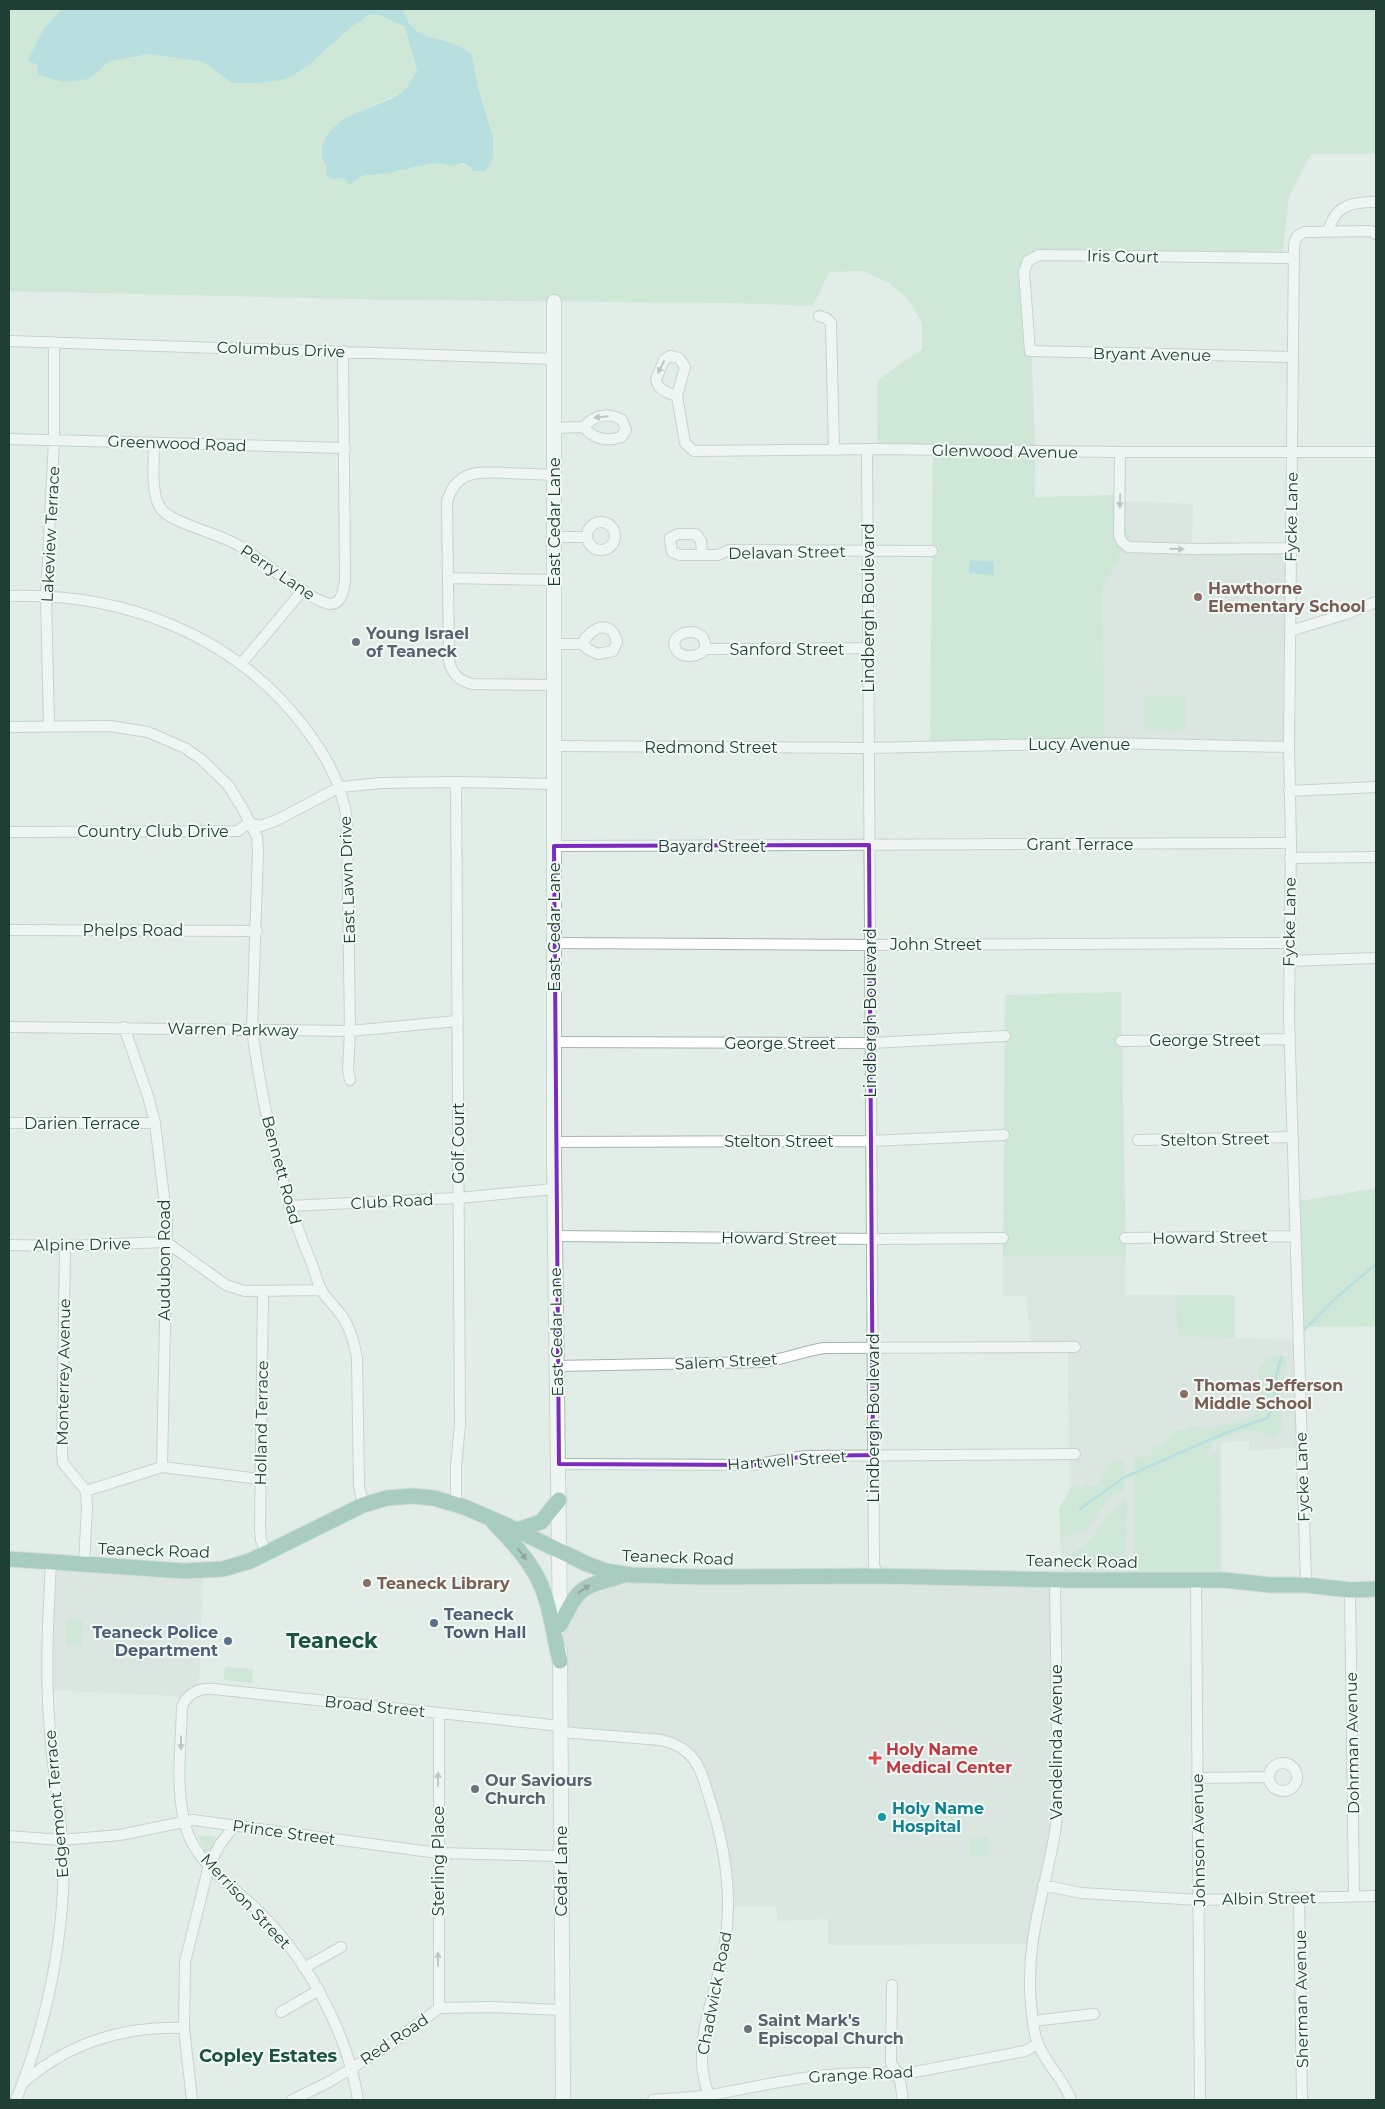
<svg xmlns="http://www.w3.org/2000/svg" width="1385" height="2109" viewBox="0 0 1385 2109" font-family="Montserrat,sans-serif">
  <rect width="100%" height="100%" fill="#e2ede7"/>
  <path fill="#d0ddd6" d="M 1125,501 L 1193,504 L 1192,548 L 1290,548 L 1289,747 L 1105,743 L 1102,589 L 1130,538 L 1125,527 Z
    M 1003,1256 L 1126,1257 L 1126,1295 L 1234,1295 L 1235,1338 L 1297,1340 L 1301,1447 L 1249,1451 L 1249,1441 L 1221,1442 L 1222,1580 L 1062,1580 L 1059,1508 L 1069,1495 L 1068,1347 L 1031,1346 L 1026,1296 L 1003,1296 Z
    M 51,1562 L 203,1571 L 199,1690 L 184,1701 L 175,1696 L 48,1690 Z
    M 625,1575 L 1055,1580 L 1058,1798 L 1032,1944 L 828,1945 L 828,1919 L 778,1921 L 776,1906 L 728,1907 L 727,1873 L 701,1770 L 681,1747 L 561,1732 L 560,1625 L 574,1599 Z"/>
  <path fill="#b9dfc0" d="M 9,9 L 62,9 L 44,28 L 89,79 L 110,61 L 149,54 L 204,62 L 232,83 C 246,81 282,80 293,76 C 316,67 355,12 377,14 C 386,15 397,23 405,27 L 417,71 L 403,92 L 352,115 L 327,166 L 326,172 L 328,176 C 352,185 406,166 434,163 C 440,163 447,166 453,166 C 461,165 463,163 471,167 L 493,137 L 478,88 L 472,55 L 415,31 L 405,16 L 403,9 L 1376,9 L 1376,154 L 1311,154 L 1289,197 L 1282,258 L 1039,255 L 1028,261 C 1030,340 1036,419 1035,497 L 1117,495 L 1125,501 L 1125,527 L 1130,537 L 1102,589 L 1105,743 L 930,745 L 933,450 L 877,449 L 878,380 L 922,349 L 922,323 L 908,299 L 889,283 L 863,271 L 829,272 L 813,306 L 734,303 L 400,300 L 9,291 Z
    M 1145,695 L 1186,696 L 1185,731 L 1144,730 Z
    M 1121,992 L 1126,1257 L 1003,1256 L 1005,995 Z
    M 1376,1188 L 1376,1326 L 1297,1327 L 1294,1202 Z
    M 1176,1295 L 1234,1295 L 1234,1338 L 1178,1336 Z
    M 1273,1355 L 1284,1356 L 1287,1358 L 1283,1374 L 1285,1390 L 1281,1406 L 1282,1426 L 1277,1435 L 1271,1437 L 1255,1431 L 1243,1431 L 1219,1439 L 1212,1444 L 1206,1457 L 1215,1453 L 1219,1455 L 1220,1572 L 1134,1572 L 1134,1457 L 1151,1457 L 1153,1455 L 1152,1449 L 1154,1447 L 1173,1437 L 1173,1432 L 1177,1430 L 1185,1430 L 1191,1426 L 1206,1428 L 1225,1425 L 1238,1421 L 1245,1420 L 1255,1413 L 1260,1387 L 1258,1369 Z
    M 1114,1461 L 1124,1461 L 1125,1488 L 1106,1503 L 1086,1531 L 1061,1538 L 1059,1508 C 1063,1502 1070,1489 1075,1485 L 1082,1487 L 1088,1483 L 1091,1486 L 1096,1486 L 1106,1472 L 1110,1464 Z
    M 1127,1497 L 1126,1567 L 1065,1568 L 1066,1559 L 1088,1542 L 1108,1516 Z
    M 67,1619 L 83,1619 L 82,1647 L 66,1646 Z
    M 225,1667 L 253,1669 L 252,1683 L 224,1680 Z
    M 198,1835 L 216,1837 L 212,1850 L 205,1852 Z
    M 987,1837 L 988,1855 L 970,1856 L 969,1838 Z"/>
  <path fill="#86cfd5" d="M 62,9 L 403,9 C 412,41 434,35 459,46 C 464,48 468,52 472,55 L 478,88 L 493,137 L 493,158 L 485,171 L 473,171 L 471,167 L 463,163 L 452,166 L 436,163 L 409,168 L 406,170 L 397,170 L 396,172 L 362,176 L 350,185 L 343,178 L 334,179 L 328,177 L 326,172 L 327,166 C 320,158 320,150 324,141 C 338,112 376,109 401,93 C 407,89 412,78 417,71 L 405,27 L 378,14 L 369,15 L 350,28 L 308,66 L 293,76 L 281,80 L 259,83 L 232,83 L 204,62 L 149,54 L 110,61 L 89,79 L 64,82 L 38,75 L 37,65 L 28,60 L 44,28 Z
    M 970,560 L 994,562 L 993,575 L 969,573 Z"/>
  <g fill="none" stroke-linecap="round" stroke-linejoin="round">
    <path stroke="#86cfd5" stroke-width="2.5" d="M 1303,1331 L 1336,1298 L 1376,1264
      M 1080,1509 L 1123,1478 L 1225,1433 L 1267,1418 L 1275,1405 L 1274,1384 L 1281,1357"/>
    <defs>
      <path id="street" d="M 1328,232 C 1335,205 1351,202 1376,202
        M 819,316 L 826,318 L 831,323 L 834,450
        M 9,341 L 554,359
        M 1293,357 L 1030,351 L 1024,272 L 1028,261 L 1039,255 L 1293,258
        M 677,396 C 667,393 658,390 656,379 L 664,360 L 670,356 L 679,358 L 685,367 L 677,396 L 685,443 L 694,451 L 877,449 L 1120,452 L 1376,452
        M 554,428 L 584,427 C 594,415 608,412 622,420 L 626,430 L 621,437 C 607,442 593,439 584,427
        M 9,439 L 345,448
        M 154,443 C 154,460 150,497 162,510 C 174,524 222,534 241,547 C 259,558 314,604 331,604 C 342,604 344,588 345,580 L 343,351
        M 867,449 L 874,1565 L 878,1576
        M 1120,452 L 1119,535 L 1122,542 L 1128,547 L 1192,549 L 1290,548
        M 554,475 C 538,474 522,474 507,473 C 479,472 456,469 447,502 L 449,661 C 452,674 459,681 472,684 L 554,685
        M587 536a14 14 0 1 1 28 0a14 14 0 1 1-28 0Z
        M 554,537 L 587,537
        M 702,554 L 701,541 L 696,534 L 678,534 L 670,538 L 672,552 L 680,555 L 718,555 L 729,550 L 932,551
        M 448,578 L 554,580
        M 9,596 C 123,592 235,635 305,728 C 326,756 342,784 347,820 L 350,1031 L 348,1069 L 350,1080
        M 1290,631 L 1346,614 L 1376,602
        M 554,644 L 582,644 L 589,650 L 598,654 L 613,651 L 617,642 C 612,619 591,626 582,644
        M 705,649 C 708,621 663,632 677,651 C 684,659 699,657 705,649 L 868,648
        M 241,664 L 303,590
        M 49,726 L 46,597 L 54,440 L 54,342
        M 9,727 L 110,726 L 148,732 L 185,748 L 201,759 L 228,785 L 243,809 L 257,837 L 258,851 L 252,1030 C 263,1110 280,1190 312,1264 C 315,1272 317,1282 321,1289 C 326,1299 336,1307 342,1316 C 351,1329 354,1343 357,1358 L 359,1486 L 363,1505
        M 554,746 L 869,748 L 1105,743 L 1289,747
        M 456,782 L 460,1424 L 456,1466 L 456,1504
        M 1289,791 L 1376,787
        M 9,832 L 238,831 L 248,823 L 261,826 L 277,820 L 340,787 L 381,783 L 456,782 L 554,784
        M 554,846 L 1291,843
        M 1290,858 L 1376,857
        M 9,930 L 257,931
        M 554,943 L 870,945 L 1289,943
        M 1288,961 L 1376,958
        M 9,1027 L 350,1031 L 457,1021
        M 124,1027 L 148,1096 L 155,1123 L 167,1222 L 162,1467
        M 1121,1041 L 1290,1039
        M 554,1042 L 871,1043 L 1005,1036
        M 9,1123 L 155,1123
        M 1138,1140 L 1293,1137
        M 554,1142 L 871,1141 L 1004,1135
        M 289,1206 L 458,1198 L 554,1189
        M 555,1236 L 882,1239 L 1003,1238
        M 1125,1238 L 1294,1236
        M 9,1245 L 65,1246 L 166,1242 L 226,1285 L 245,1291 L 321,1290
        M 65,1246 L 62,1451 L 63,1463 L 86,1491
        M 263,1291 L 260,1528 L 261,1540 L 267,1553
        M 557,1366 L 762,1362 C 783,1360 803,1351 824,1348 L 1075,1347
        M 559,1464 L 753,1465 L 805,1456 L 1075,1454
        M 86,1491 L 162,1467 L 260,1479
        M 84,1564 L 87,1508 L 86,1491
        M 1055,1580 L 1058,1798 C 1057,1809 1057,1821 1055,1832 C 1045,1892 1025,1941 1031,2004 C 1032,2015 1033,2027 1036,2038 C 1043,2062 1063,2077 1071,2100
        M 1196,1580 L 1200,2100
        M 1306,1585 L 1289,1017 L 1291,843 L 1289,747 L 1294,246 C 1295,238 1297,235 1305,232 L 1371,231 L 1376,234
        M 1350,1590 L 1354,1896
        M 439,1713 L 439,2008
        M 561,1732 L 661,1740 C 695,1748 700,1767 709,1797 C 725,1845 733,1893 725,1944 C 717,1995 687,2048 711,2100
        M1269 1777a14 14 0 1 1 28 0a14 14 0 1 1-28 0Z
        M 1197,1778 L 1269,1777
        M 9,1836 L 61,1840 L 120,1835 L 193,1820 L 438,1853 L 561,1856
        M 1043,1885 L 1081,1893 L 1199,1900 L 1376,1896
        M 1299,1898 L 1302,2100
        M 304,1968 L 341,1947
        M 892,1985 L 891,2063 L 899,2075 L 903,2100
        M 281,2012 L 319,1990
        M 1033,2021 L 1094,2014
        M 24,2082 C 70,2042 123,2026 184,2028
        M 16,2100 C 43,2033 59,1963 63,1891 C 66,1838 54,1785 50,1732 C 45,1676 48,1619 51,1562
        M 192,2100 L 184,2028 L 185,1962 L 209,1865 L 221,1843 L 235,1825
        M 292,2100 L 329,2082 L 391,2044 L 439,2008 L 491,2007 L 562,2010
        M 358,2100 C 347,2029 304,1953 251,1904 C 230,1885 199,1863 188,1834 C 174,1794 181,1748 182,1707 C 187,1693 200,1688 213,1689 L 561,1726
        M 653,2100 C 672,2098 691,2098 710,2095 C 773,2084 835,2067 899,2075 L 1025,2051 L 1038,2044"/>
      <path id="secondary" d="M 554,302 L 554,1163 L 560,1627
        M 560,1651 L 563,2100"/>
      <path id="primary" d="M 494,1523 C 509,1539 525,1555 536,1575 C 550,1600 553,1633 560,1661
        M 517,1530 L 541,1522 L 559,1500
        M 9,1559 L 184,1571 L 223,1569 L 250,1561 L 363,1505 L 387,1498 L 412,1496 L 434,1498 L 464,1507 L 506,1525 L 587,1564 L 606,1571 L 631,1575 L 701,1577 L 878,1576 L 1064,1580 L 1224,1580 L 1271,1585 L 1306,1585 L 1350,1590 L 1376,1589
        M 560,1625 C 580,1586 579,1588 621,1576"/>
    </defs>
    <use href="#street" stroke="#a4b5ae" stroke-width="12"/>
    <use href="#secondary" stroke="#a2bcb1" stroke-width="16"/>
    <use href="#primary" stroke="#c1c9c6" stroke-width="17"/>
    <use href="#street" stroke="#fff" stroke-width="10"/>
    <use href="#secondary" stroke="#fff" stroke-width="14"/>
    <use href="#primary" stroke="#63a58f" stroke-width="15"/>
  </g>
  <defs><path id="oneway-solid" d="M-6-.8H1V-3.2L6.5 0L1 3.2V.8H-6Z" transform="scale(1.25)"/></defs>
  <g fill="#909f9a">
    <use href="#oneway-solid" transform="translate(661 367) rotate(117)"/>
    <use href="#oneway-solid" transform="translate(601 417) rotate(174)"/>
    <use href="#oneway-solid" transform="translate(1120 501) rotate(92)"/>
    <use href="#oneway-solid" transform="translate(1177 549) rotate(1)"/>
    <use href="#oneway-solid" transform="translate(181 1743) rotate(91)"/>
    <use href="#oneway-solid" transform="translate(438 1779) rotate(-90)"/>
    <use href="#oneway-solid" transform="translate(438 1959) rotate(-90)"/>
  </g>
  <g fill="#31584b">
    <use href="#oneway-solid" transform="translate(522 1554) rotate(52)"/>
    <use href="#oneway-solid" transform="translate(584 1589) rotate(-34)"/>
  </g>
  <path d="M0 0H1385V2109H0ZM 869,845 L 873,1455 L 805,1456 L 753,1465 L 559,1464 L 554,846 Z" fill="#e2ede7" fill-opacity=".55" fill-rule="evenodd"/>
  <path fill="none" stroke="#7b2cbf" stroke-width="4" stroke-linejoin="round" d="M 869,845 L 873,1455 L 805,1456 L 753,1465 L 559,1464 L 554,846 Z"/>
  <g fill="#8d6e63" stroke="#f2f9f5" stroke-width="2">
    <circle cx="1198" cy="597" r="5"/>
    <circle cx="1184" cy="1394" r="5"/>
    <circle cx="367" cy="1583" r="5"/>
  </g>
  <g fill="#6b7280" stroke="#f2f9f5" stroke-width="2">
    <circle cx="356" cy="642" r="5"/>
    <circle cx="475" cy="1789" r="5"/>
    <circle cx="748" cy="2029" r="5"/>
  </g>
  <g fill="#5c6f8a" stroke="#f2f9f5" stroke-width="2">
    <circle cx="434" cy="1623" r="5"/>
    <circle cx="228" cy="1641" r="5"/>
  </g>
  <path fill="#e0444e" stroke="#f2f9f5" stroke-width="2" d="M872.5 1750.5h5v5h5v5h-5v5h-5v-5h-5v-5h5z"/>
  <circle fill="#0f9aa8" stroke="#f2f9f5" stroke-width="2" cx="882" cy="1817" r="5"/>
  <g text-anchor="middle" stroke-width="4" stroke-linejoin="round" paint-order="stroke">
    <g font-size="16" fill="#203f34" stroke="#f2f9f5">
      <text transform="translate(1123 256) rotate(1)" y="6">Iris Court</text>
      <text transform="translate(281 349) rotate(2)" y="6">Columbus Drive</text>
      <text transform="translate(1152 354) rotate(1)" y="6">Bryant Avenue</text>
      <text transform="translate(177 443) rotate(2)" y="6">Greenwood Road</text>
      <text transform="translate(1005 451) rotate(1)" y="6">Glenwood Avenue</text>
      <text transform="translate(1291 517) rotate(-89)" y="6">Fycke Lane</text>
      <text transform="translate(554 522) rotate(-90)" y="6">East Cedar Lane</text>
      <text transform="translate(50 534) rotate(-87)" y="6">Lakeview Terrace</text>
      <text transform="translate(787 552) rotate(-1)" y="6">Delavan Street</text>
      <text transform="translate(278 572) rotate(34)" y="6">Perry Lane</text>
      <text transform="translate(868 608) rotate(-90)" y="6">Lindbergh Boulevard</text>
      <text x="787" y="655">Sanford Street</text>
      <text x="1079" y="750">Lucy Avenue</text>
      <text x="711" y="753">Redmond Street</text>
      <text x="153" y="837">Country Club Drive</text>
      <text x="1080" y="850">Grant Terrace</text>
      <text x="712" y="852">Bayard Street</text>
      <text transform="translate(347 880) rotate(-92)" y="6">East Lawn Drive</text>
      <text transform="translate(1289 922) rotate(-89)" y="6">Fycke Lane</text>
      <text transform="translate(554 927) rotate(-90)" y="6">East Cedar Lane</text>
      <text x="133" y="936">Phelps Road</text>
      <text x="936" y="950">John Street</text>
      <text transform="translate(870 1013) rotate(-90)" y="6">Lindbergh Boulevard</text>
      <text transform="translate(233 1029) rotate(1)" y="6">Warren Parkway</text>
      <text x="1205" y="1046">George Street</text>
      <text x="780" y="1049">George Street</text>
      <text x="82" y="1129">Darien Terrace</text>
      <text transform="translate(1215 1139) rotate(-1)" y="6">Stelton Street</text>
      <text x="779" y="1147">Stelton Street</text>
      <text transform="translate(458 1143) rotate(-90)" y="6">Golf Court</text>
      <text transform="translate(282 1170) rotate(75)" y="6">Bennett Road</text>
      <text transform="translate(392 1201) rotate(-3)" y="6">Club Road</text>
      <text transform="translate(1210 1237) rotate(-1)" y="6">Howard Street</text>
      <text transform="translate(779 1238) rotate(1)" y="6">Howard Street</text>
      <text transform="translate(82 1244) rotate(-1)" y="6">Alpine Drive</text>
      <text transform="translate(164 1260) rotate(-90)" y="6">Audubon Road</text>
      <text transform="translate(556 1332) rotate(-91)" y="6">East Cedar Lane</text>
      <text transform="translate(726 1361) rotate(-3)" y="6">Salem Street</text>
      <text transform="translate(63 1372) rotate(-89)" y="6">Monterrey Avenue</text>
      <text transform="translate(873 1418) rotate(-90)" y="6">Lindbergh Boulevard</text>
      <text transform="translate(261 1423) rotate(-89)" y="6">Holland Terrace</text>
      <text transform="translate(787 1460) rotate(-4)" y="6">Hartwell Street</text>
      <text transform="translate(1302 1477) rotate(-92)" y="6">Fycke Lane</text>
      <text transform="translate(154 1550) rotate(2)" y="6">Teaneck Road</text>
      <text transform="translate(678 1557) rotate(2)" y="6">Teaneck Road</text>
      <text transform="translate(1082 1561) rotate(1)" y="6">Teaneck Road</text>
      <text transform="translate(375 1706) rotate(6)" y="6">Broad Street</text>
      <text transform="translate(1056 1742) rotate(-90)" y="6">Vandelinda Avenue</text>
      <text transform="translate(1352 1743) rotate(-91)" y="6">Dohrman Avenue</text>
      <text transform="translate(56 1804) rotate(-95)" y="6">Edgemont Terrace</text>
      <text transform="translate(284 1832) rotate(8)" y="6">Prince Street</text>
      <text transform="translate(1198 1840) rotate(-91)" y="6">Johnson Avenue</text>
      <text transform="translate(438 1861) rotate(-90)" y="6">Sterling Place</text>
      <text transform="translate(561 1871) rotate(-90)" y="6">Cedar Lane</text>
      <text transform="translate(1269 1898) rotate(-1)" y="6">Albin Street</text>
      <text transform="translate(246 1901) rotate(47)" y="6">Merrison Street</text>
      <text transform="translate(714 1993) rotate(-79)" y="6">Chadwick Road</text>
      <text transform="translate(1301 1999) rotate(-91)" y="6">Sherman Avenue</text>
      <text transform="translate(394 2039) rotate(-34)" y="6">Red Road</text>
      <text transform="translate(861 2074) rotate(-3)" y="6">Grange Road</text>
    </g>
    <g font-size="16" font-weight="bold" fill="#785e54" stroke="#f2f9f5" text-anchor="start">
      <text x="1208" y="594">Hawthorne<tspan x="1208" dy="18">Elementary School</tspan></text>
      <text x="1194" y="1391">Thomas Jefferson<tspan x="1194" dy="18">Middle School</tspan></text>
      <text x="377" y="1589">Teaneck Library</text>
    </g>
    <g font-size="16" font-weight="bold" fill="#5b616d" stroke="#f2f9f5" text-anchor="start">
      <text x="366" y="639">Young Israel<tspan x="366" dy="18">of Teaneck</tspan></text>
      <text x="485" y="1786">Our Saviours<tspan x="485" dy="18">Church</tspan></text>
      <text x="758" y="2026">Saint Mark's<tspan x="758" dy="18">Episcopal Church</tspan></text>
    </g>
    <g font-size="16" font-weight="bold" fill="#4e5e75" stroke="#f2f9f5" text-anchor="start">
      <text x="444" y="1620">Teaneck<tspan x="444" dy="18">Town Hall</tspan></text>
      <text x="218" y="1638" text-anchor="end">Teaneck Police<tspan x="218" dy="18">Department</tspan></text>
    </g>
    <g font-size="16" font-weight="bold" fill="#be3a42" stroke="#f2f9f5" text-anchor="start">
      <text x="886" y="1755">Holy Name<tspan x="886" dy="18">Medical Center</tspan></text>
    </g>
    <g font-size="16" font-weight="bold" fill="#0d838f" stroke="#f2f9f5" text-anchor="start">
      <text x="892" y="1814">Holy Name<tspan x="892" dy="18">Hospital</tspan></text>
    </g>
    <g font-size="18" font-weight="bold" fill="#1b5241" stroke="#f2f9f5">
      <text x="268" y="2062">Copley Estates</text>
    </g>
    <g font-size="21" font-weight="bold" fill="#1b5241" stroke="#f2f9f5">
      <text x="332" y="1648">Teaneck</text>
    </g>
  </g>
  <rect width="1385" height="2109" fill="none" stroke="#203f34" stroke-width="20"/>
</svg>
